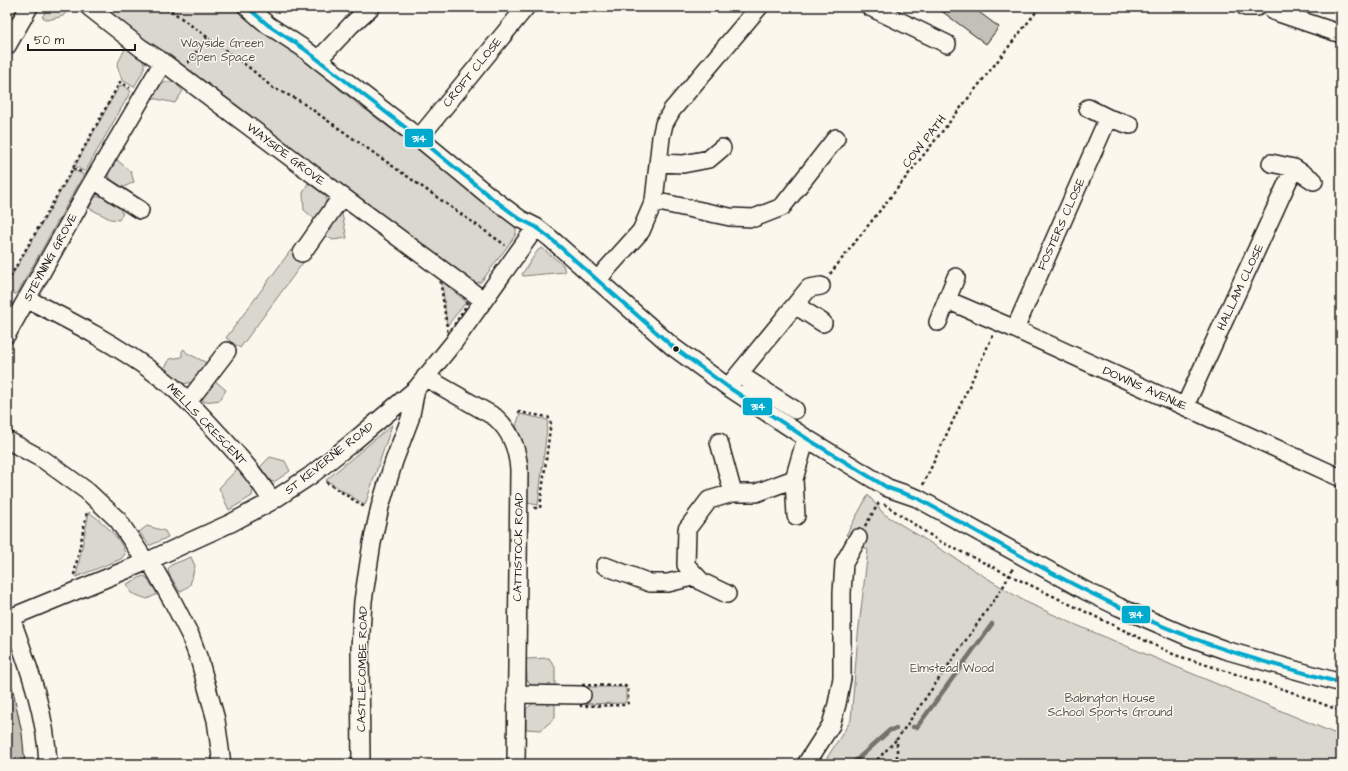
<svg xmlns="http://www.w3.org/2000/svg" width="1348" height="771" viewBox="0 0 1348 771" font-family="'Architects Daughter',sans-serif">
  <rect width="100%" height="100%" fill="#fbf7ec"/>
  <filter id="ink" filterUnits="userSpaceOnUse"><feTurbulence type="fractalNoise" baseFrequency=".025" numOctaves="2"/><feDisplacementMap in="SourceGraphic" scale="8" xChannelSelector="R" yChannelSelector="G"/><feConvolveMatrix kernelMatrix="1 2 1 2 8 2 1 2 1" color-interpolation-filters="sRGB"/></filter>
  <g filter="url(#ink)">
    <path fill="#dad7ce" stroke="#7b7a75" d="M 49,7 L 70,7 L 63,16 L 48,20 L 42,17 Z
      M 102,7 L 238,7 L 317,66 L 340,90 L 510,220 C 515,226 518,229 515,236 L 481,282 L 473,283 L 168,58 Z
      M 126,47 C 150,64 148,63 134,87 L 122,80 L 117,65 Z
      M 167,82 L 174,82 L 183,91 L 175,103 L 152,98 L 162,83 Z
      M 122,85 L 131,91 L 85,172 L 75,166 L 113,97 L 120,86 Z
      M 116,159 L 131,172 L 134,182 L 122,188 L 112,183 L 108,173 Z
      M 73,170 L 83,174 L 83,176 L 17,294 L 15,294 L 7,290 L 7,284 Z
      M 308,183 L 326,196 L 326,206 L 316,220 L 304,210 L 303,193 Z
      M 105,195 L 120,204 L 121,212 L 123,213 L 119,220 L 110,219 L 89,208 L 95,197 Z
      M 342,214 L 347,238 L 333,240 L 324,235 L 338,215 Z
      M 542,248 L 563,265 L 565,272 L 523,276 L 522,274 L 538,250 Z
      M 291,250 L 305,260 L 240,348 L 226,338 Z
      M 442,281 L 464,300 L 466,302 L 447,326 Z
      M 184,349 L 187,353 L 209,364 L 195,382 L 182,384 L 164,369 L 170,359 L 182,357 L 182,351 Z
      M 214,380 L 226,390 L 220,400 L 204,402 L 202,398 Z
      M 520,414 L 548,420 L 538,505 L 527,503 C 528,472 530,455 516,426 Z
      M 392,425 L 365,505 L 326,480 Z
      M 270,457 L 285,461 L 290,471 L 274,482 L 270,481 L 260,467 Z
      M 239,467 L 253,490 L 252,496 L 229,510 L 219,488 Z
      M 868,495 L 884,514 L 1024,601 L 1074,624 L 1341,736 L 1341,764 L 823,764 L 851,720 L 858,635 L 868,550 L 846,535 Z
      M 89,512 C 102,522 122,538 125,554 L 121,559 L 76,577 Z
      M 147,526 L 165,531 L 168,537 L 151,545 L 149,545 L 139,532 Z
      M 191,557 L 195,566 L 190,585 L 180,592 L 169,574 L 168,569 L 171,565 Z
      M 143,576 L 146,577 L 158,594 L 147,599 L 131,593 L 127,584 Z
      M 549,658 L 555,667 L 555,687 L 533,687 L 527,680 L 526,659 Z
      M 583,687 L 624,687 L 626,689 L 626,700 L 625,703 L 582,704 Z
      M 535,702 L 555,702 L 555,718 L 541,730 L 526,729 L 526,709 Z"/>
    <g fill="none" stroke-linecap="round" stroke-linejoin="round">
      <path stroke="#74726e" stroke-width="4.5" d="M 913,727 L 917,727 L 992,624
        M 852,764 L 890,730 L 896,729"/>
    </g>
    <path fill="#c3c0b8" stroke="#1c1c1c" d="M 936,7 L 972,7 L 999,27 L 986,44 Z
      M 12,686 L 22,733 L 25,764 L 7,764 L 7,687 Z"/>
    <g fill="none" stroke-linecap="round" stroke-linejoin="round">
      <defs>
        <path id="minor" d="M 89,7 L 141,48 L 163,62 L 342,196 L 483,300
          M 247,7 L 268,25 L 303,48 L 419,138 L 488,195 L 520,219 L 536,227 L 550,238 L 673,347 L 728,387 L 806,438 L 888,488 L 917,498 L 1086,591 L 1119,607 L 1189,637 L 1225,650 L 1341,683
          M 870,7 L 947,44
          M 1245,7 L 1257,7
          M 1271,7 L 1273,11 L 1341,34
          M 7,46 L 29,7
          M 318,60 L 351,25 L 371,7
          M 1088,108 L 1108,118 L 1130,125
          M 419,138 L 526,7
          M 658,163 L 683,164 L 709,159 L 722,148
          M 1271,163 L 1294,168 L 1314,181
          M 94,180 L 140,210
          M 654,201 L 730,217 L 754,218 L 782,207 L 836,138
          M 302,253 L 342,196
          M 598,281 L 605,271 L 641,231 L 654,201 L 661,137 L 664,124 L 672,110 L 759,7
          M 27,299 C 73,322 119,346 160,377 C 181,392 198,412 215,430 C 236,452 256,475 272,501
          M 947,300 L 1015,329 L 1341,478
          M 803,310 L 823,323
          M 938,322 L 956,277
          M 1015,329 L 1108,118
          M 7,334 L 86,193 L 163,62
          M 425,377 L 495,417 C 511,431 517,448 519,469 L 516,764
          M 748,380 L 795,410
          M 728,387 L 809,288 L 821,286
          M 188,402 L 227,351
          M 1185,406 L 1294,168
          M 7,440 L 44,460 L 87,491 L 118,520 L 142,556 L 152,565 L 173,602 L 190,635 L 200,662 L 216,720 L 222,764
          M 719,442 L 733,493
          M 794,479 L 796,516
          M 605,566 L 650,583 L 668,583 L 696,576
          M 727,594 L 702,582 L 686,565 L 687,529 L 709,500 L 733,493 L 756,493 L 794,479 L 806,438
          M 11,618 C 28,665 46,713 48,764
          M 7,619 L 148,561 L 189,542 L 231,523 L 272,501 L 310,476 L 353,442 L 416,389 L 454,342 L 536,227
          M 516,694 L 582,695
          M 361,764 L 360,648 L 363,601 L 372,543 L 380,507 L 394,461 L 410,419 L 416,389
          M 806,764 L 831,725 L 837,704 L 842,678 L 842,593 L 844,563 L 858,538"/>
      </defs>
      <use href="#minor" stroke="#1c1c1c" stroke-width="20"/>
      <path stroke="#1c1c1c" stroke-width="2.5" stroke-dasharray="3 3" stroke-linecap="butt" d="M 166,7 L 251,69 L 273,88 L 297,99 L 505,245
        M 188,63 L 207,37
        M 73,168 L 81,172
        M 830,274 L 1040,7
        M 440,278 L 463,296 L 467,301 L 466,306 L 448,335 Z
        M 7,282 L 73,168 L 120,82 L 130,88
        M 7,292 L 12,294
        M 518,412 L 548,417 L 551,421 L 540,508 L 534,508
        M 326,482 L 366,508
        M 923,485 L 993,335
        M 884,504 L 939,541 L 1175,655 L 1286,690 L 1341,711
        M 865,526 L 880,501
        M 74,575 L 87,512
        M 582,685 L 625,686 L 628,688 L 628,703 L 625,705 L 581,706 Z
        M 873,764 L 896,740
        M 897,764 L 897,739 L 1003,587 L 1013,568"/>
      <use href="#minor" stroke="#fbf7ec" stroke-width="17"/>
      <defs>
        <path id="bus-1" d="M 247,7 L 268,25 L 303,48 L 419,138 L 488,195 L 520,219 L 536,227 L 550,238 L 673,347 L 728,387 L 806,438 L 888,488 L 917,498 C 1006,547 1094,601 1190,637 C 1239,656 1290,669 1341,683"/>
      </defs>
      <use href="#bus-1" stroke="#fbf7ec" stroke-width="7"/>
      <use href="#bus-1" stroke="#00a9ce" stroke-width="4"/>
    </g>
  </g>
  <circle fill="#1c1c1c" stroke="#fbf7ec" stroke-width="1.5" cx="676" cy="349" r="3.5"/>
  <g text-anchor="middle" stroke-width="3" stroke-linejoin="round" paint-order="stroke">
    <g font-size="12" fill="#555451" stroke="#fbf7ec">
      <text x="222" y="47">Wayside Green<tspan x="222" dy="14">Open Space</tspan></text>
      <text x="952" y="672">Elmstead Wood</text>
      <text x="1110" y="702">Babington House<tspan x="1110" dy="14">School Sports Ground</tspan></text>
    </g>
    <g font-size="12" fill="#1c1c1c" stroke="#fbf7ec">
      <text transform="translate(472 72) rotate(-51)" y="4">CROFT CLOSE</text>
      <text transform="translate(924 141) rotate(-52)" y="4">COW PATH</text>
      <text transform="translate(286 154) rotate(37)" y="4">WAYSIDE GROVE</text>
      <text transform="translate(1061 224) rotate(-66)" y="4">FOSTERS CLOSE</text>
      <text transform="translate(50 257) rotate(-61)" y="4">STEYNING GROVE</text>
      <text transform="translate(1240 287) rotate(-65)" y="4">HALLAM CLOSE</text>
      <text transform="translate(1145 388) rotate(24)" y="4">DOWNS AVENUE</text>
      <text transform="translate(207 424) rotate(46)" y="4">MELLS CRESCENT</text>
      <text transform="translate(329 458) rotate(-38)" y="4">ST KEVERNE ROAD</text>
      <text transform="translate(518 547) rotate(-89)" y="4">CATTISTOCK ROAD</text>
      <text transform="translate(362 669) rotate(-89)" y="4">CASTLECOMBE ROAD</text>
    </g>
  </g>
  <g stroke="#fbf7ec" stroke-width="1.5">
    <rect x="404" y="128" width="30" height="20" rx="4" fill="#00a9ce"/>
    <rect x="742" y="397" width="31" height="19" rx="4" fill="#00a9ce"/>
    <rect x="1121" y="605" width="30" height="19" rx="4" fill="#00a9ce"/>
  </g>
  <g font-size="11" text-anchor="middle" font-weight="bold" fill="#fff">
    <text x="419" y="142">314</text>
    <text x="758" y="410">314</text>
    <text x="1136" y="618">314</text>
  </g>
  <rect width="1348" height="771" fill="none" stroke="#fbf7ec" stroke-width="24"/>
  <rect x="12" y="12" width="1324" height="747" fill="none" stroke="#1c1c1c" stroke-width="1.5" filter="url(#ink)"/>
  <path d="M28 44v6h107v-6" fill="none" stroke="#1c1c1c" stroke-width="2"/>
  <text x="34" y="44" font-size="12" fill="#1c1c1c" stroke="#fbf7ec" stroke-width="3" paint-order="stroke">50 m</text>
</svg>
